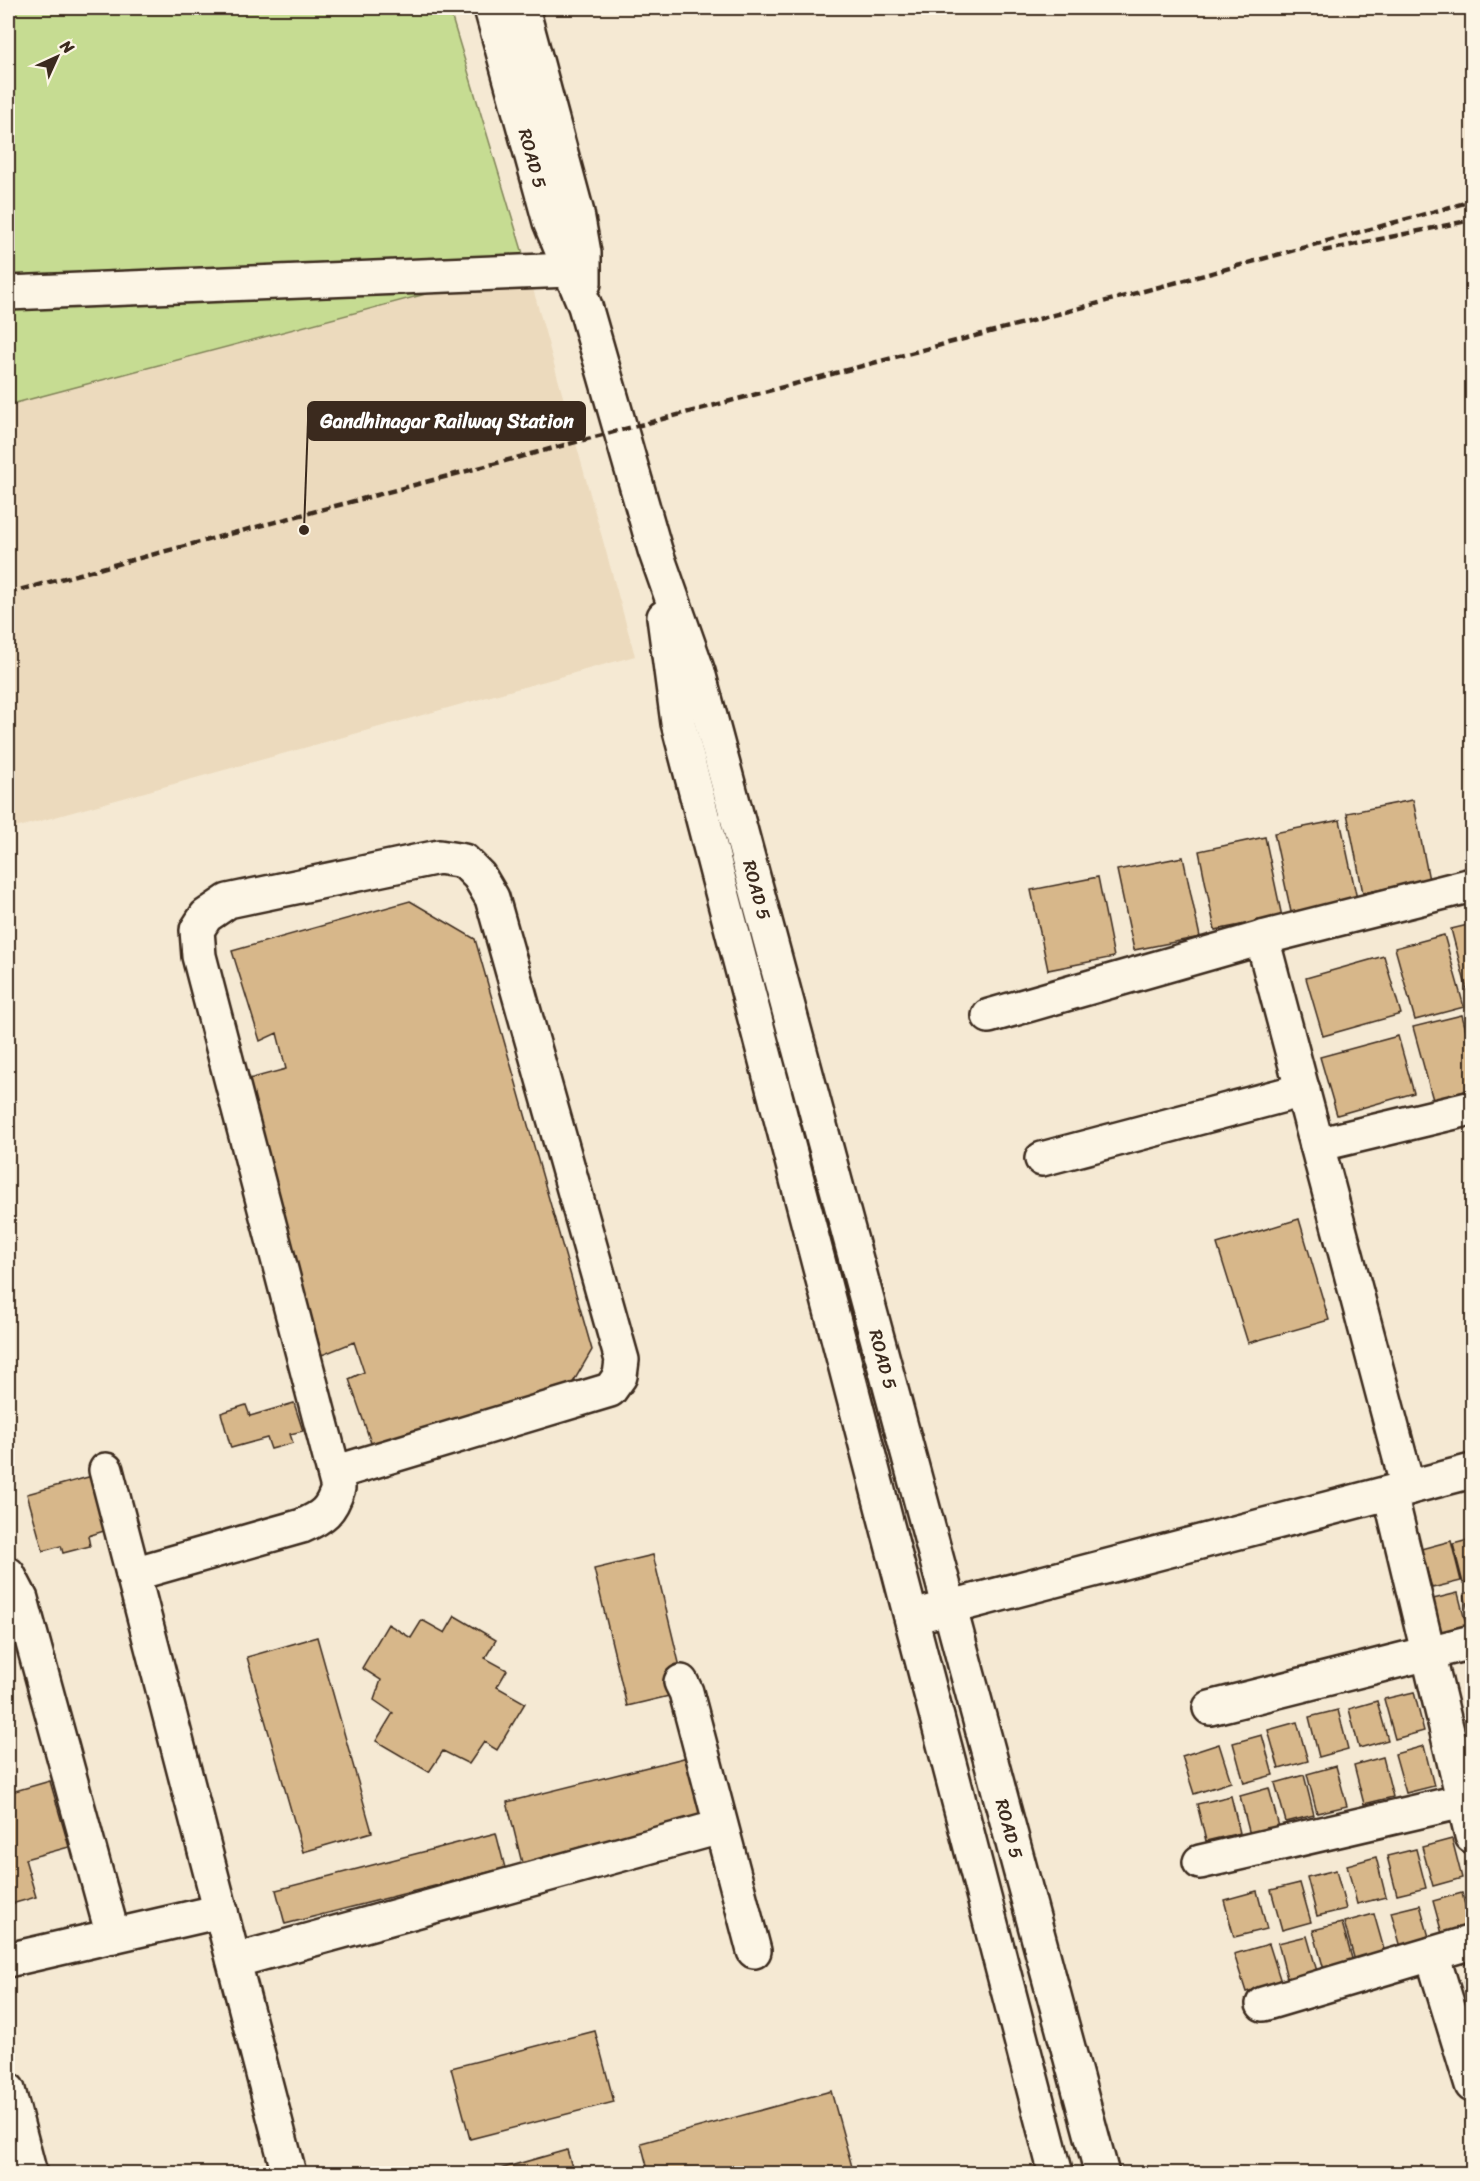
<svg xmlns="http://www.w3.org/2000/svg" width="1480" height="2181" viewBox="0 0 1480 2181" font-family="Sriracha,sans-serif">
  <rect width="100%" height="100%" fill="#f5e9d3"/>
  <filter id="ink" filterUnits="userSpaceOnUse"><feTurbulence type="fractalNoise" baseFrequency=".0167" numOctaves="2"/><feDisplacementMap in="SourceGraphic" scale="12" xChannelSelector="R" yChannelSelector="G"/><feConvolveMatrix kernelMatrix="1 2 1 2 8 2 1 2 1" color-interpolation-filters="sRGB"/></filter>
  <g filter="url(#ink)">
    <path fill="#ecdabd" d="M 527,267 L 635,656 L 8,830 L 8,405 Z"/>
    <path fill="#c6dc92" stroke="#808358" stroke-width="1.5" d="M 8,8 L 449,8 L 527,267 L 8,405 Z"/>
    <path fill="#d7b78a" stroke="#3b2a1e" stroke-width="1.5" d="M 1413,800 L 1429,880 L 1363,893 L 1347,813 Z
      M 1340,820 L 1357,899 L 1291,912 L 1274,833 Z
      M 1265,837 L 1282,917 L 1215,930 L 1199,851 Z
      M 1183,857 L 1200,937 L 1134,950 L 1117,870 Z
      M 1098,877 L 1114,957 L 1048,970 L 1031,890 Z
      M 410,901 L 475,939 L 592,1350 L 550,1422 L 380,1469 L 349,1379 L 364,1372 L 354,1342 L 322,1355 L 245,1080 L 286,1069 L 277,1033 L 260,1041 L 232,951 Z
      M 1472,924 L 1472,1001 L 1470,1002 L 1451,929 Z
      M 1444,935 L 1464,1007 L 1415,1020 L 1395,948 Z
      M 1384,956 L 1401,1014 L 1323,1036 L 1306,978 Z
      M 1462,1015 L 1472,1053 L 1472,1089 L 1433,1100 L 1413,1027 Z
      M 1398,1036 L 1414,1093 L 1337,1115 L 1320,1057 Z
      M 1299,1219 L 1329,1320 L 1248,1343 L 1217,1244 Z
      M 294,1403 L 303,1431 L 290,1434 L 293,1443 L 271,1449 L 267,1438 L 231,1448 L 221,1413 L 246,1405 L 250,1416 Z
      M 92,1476 L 107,1530 L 88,1536 L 90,1546 L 63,1553 L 61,1546 L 43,1551 L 27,1494 Z
      M 1472,1539 L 1472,1581 L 1463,1583 L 1453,1544 Z
      M 1451,1541 L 1461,1581 L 1432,1588 L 1421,1549 Z
      M 653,1555 L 686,1692 L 627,1706 L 594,1569 Z
      M 1472,1591 L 1472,1626 L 1464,1594 Z
      M 1458,1593 L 1468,1632 L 1439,1639 L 1429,1600 Z
      M 455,1616 L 496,1640 L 485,1658 L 507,1670 L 497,1687 L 525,1703 L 497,1750 L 484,1742 L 469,1764 L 443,1751 L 429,1772 L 376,1741 L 393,1713 L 374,1700 L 381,1680 L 362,1668 L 388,1624 L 411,1638 L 422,1620 L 445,1633 Z
      M 317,1637 L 372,1832 L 303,1852 L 247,1657 Z
      M 1414,1692 L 1424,1731 L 1395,1739 L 1384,1699 Z
      M 1377,1701 L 1388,1740 L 1359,1748 L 1349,1709 Z
      M 1338,1710 L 1348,1749 L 1319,1757 L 1309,1717 Z
      M 1297,1722 L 1308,1761 L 1279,1769 L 1268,1730 Z
      M 1262,1735 L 1273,1775 L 1244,1783 L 1233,1743 Z
      M 1219,1744 L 1231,1782 L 1194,1794 L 1182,1756 Z
      M 1424,1746 L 1434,1786 L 1406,1793 L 1395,1754 Z
      M 696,1755 L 712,1815 L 522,1863 L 507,1802 Z
      M 1383,1757 L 1393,1797 L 1364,1804 L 1354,1765 Z
      M 1336,1766 L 1347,1806 L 1317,1813 L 1307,1774 Z
      M 1304,1775 L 1314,1815 L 1286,1822 L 1275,1783 Z
      M 50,1781 L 69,1847 L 25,1859 L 36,1897 L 8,1905 L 8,1793 Z
      M 1269,1788 L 1279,1827 L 1250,1835 L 1240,1796 Z
      M 1231,1796 L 1240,1833 L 1206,1841 L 1197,1804 Z
      M 496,1833 L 505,1868 L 285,1924 L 276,1890 Z
      M 1452,1839 L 1462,1878 L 1433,1886 L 1422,1847 Z
      M 1416,1849 L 1426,1888 L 1397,1895 L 1387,1856 Z
      M 1376,1857 L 1386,1897 L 1357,1904 L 1347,1865 Z
      M 1336,1870 L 1346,1909 L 1317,1916 L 1307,1877 Z
      M 1300,1883 L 1311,1922 L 1282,1930 L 1271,1890 Z
      M 1257,1891 L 1267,1929 L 1234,1937 L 1224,1900 Z
      M 1462,1893 L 1472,1933 L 1444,1941 L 1433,1901 Z
      M 1420,1905 L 1431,1944 L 1402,1951 L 1391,1912 Z
      M 1374,1914 L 1385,1953 L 1355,1961 L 1344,1922 Z
      M 1342,1923 L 1353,1962 L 1324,1970 L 1313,1930 Z
      M 1307,1936 L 1318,1975 L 1288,1982 L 1278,1943 Z
      M 1269,1944 L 1281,1982 L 1246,1992 L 1234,1954 Z
      M 1472,1980 L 1472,2008 L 1464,1982 Z
      M 595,2031 L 614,2102 L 470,2139 L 451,2068 Z
      M 831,2091 L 854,2174 L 649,2174 L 641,2143 Z
      M 567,2150 L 574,2174 L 482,2174 Z"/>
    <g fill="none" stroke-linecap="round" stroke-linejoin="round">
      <defs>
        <g id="minor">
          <path id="s1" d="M 491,8 L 550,222 L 585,306 L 655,550 L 698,672 L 1102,2174"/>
          <path d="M 522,8 L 577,213 L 584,253 L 584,283"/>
          <path d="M 8,293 L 569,270"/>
          <path d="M 664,617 L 678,723 L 1056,2174"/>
          <path d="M 1262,938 L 1472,885"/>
          <path d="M 989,1016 L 1262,938 L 1408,1488"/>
          <path d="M 1317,1145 L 1472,1108"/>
          <path d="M 1042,1159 L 1303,1090"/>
          <path d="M 106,1470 L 289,2174"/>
          <path d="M 1390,1493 L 1472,1836"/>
          <path d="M 8,1574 L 21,1599 L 113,1936"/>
          <path d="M 133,1574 L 302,1526 C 323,1517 331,1511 338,1488 L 199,956 L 197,930 L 206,916 L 228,901 L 439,857 L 464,861 L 479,876 L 492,898 L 622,1360 L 620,1376 L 610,1390 L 334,1473"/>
          <path d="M 928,1613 L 1472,1471"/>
          <path d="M 681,1682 L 686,1692 L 754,1951"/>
          <path d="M 1210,1708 L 1472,1642"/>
          <path d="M 1200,1862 L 1472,1799"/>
          <path d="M 1432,1954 L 1472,2085"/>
          <path d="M 8,1960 L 221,1911"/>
          <path d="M 234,1961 L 720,1827"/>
          <path d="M 1263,2004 L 1472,1942"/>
          <path d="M 8,2090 L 30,2174"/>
        </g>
      </defs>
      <use href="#minor" stroke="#3b2a1e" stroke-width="38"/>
      <use href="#minor" stroke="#fcf5e5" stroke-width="33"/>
      <path stroke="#3b2a1e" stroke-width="4.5" stroke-dasharray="9 4.5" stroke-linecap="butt" d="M 1323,251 L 1472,220
        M 8,593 L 1208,274 L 1472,201"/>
    </g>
  </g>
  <g text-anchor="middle" stroke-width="4.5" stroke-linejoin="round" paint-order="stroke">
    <g font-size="18" fill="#3b2a1e" stroke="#fcf5e5">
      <text dy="6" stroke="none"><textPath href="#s1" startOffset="156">ROAD 5</textPath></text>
      <text dy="6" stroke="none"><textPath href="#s1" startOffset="922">ROAD 5</textPath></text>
      <text dy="6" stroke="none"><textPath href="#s1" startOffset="1408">ROAD 5</textPath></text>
      <text dy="6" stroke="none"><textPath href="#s1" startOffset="1894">ROAD 5</textPath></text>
    </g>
  </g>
  <path fill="none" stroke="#3b2a1e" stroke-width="2" d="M304 530L308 421"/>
  <circle fill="#3b2a1e" stroke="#fcf5e5" stroke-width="2" cx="304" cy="530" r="6"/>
  <rect fill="#3b2a1e" stroke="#3b2a1e" stroke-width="2" x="308" y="402" width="277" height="38" rx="6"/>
  <g font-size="20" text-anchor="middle" font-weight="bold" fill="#fff">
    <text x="447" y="428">Gandhinagar Railway Station</text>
  </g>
  <rect width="1480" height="2181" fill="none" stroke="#fcf5e5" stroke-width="30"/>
  <rect x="15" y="15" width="1450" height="2151" fill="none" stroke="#3b2a1e" stroke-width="2" filter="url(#ink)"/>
  <g transform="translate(57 57) rotate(45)" stroke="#fcf5e5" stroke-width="4.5" paint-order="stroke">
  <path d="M0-4.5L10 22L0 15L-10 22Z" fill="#3b2a1e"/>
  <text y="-9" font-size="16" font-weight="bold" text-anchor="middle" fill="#3b2a1e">N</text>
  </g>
</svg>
